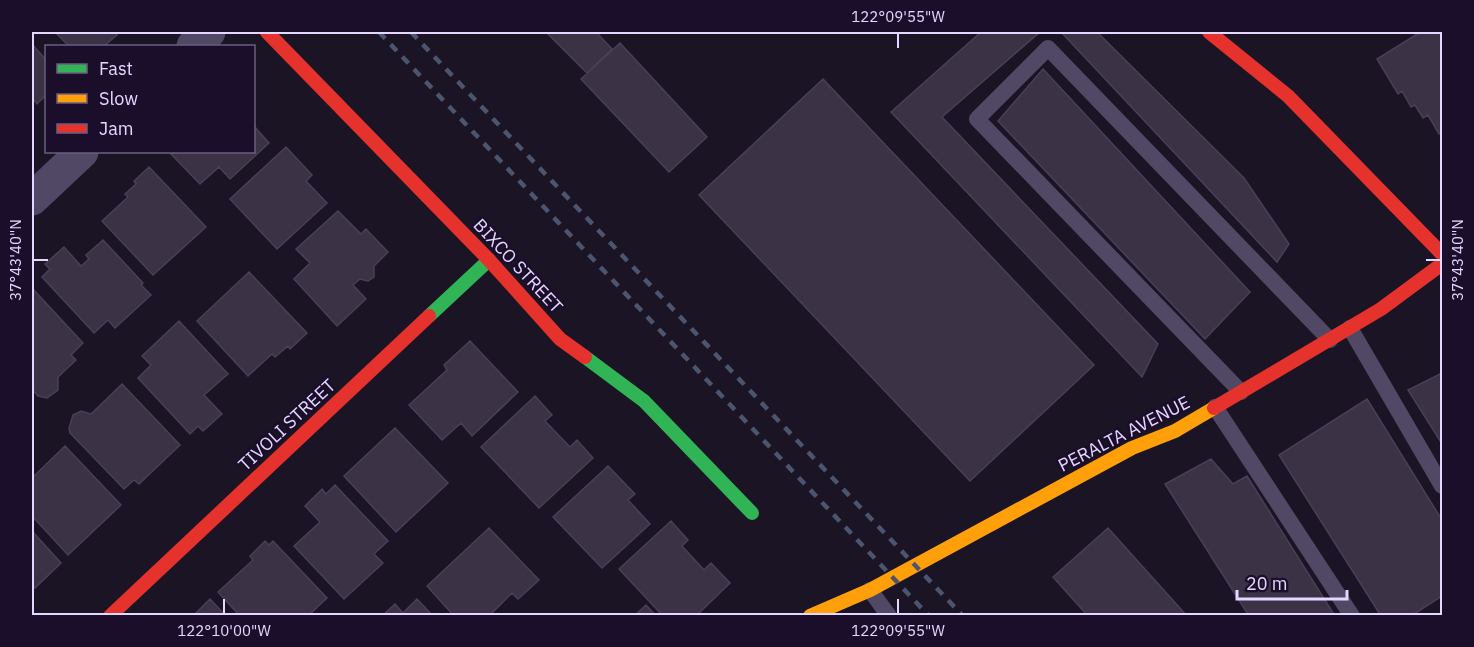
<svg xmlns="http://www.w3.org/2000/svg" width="1474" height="647" viewBox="0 0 1474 647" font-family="'IBM Plex Sans',sans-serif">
  <rect width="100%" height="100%" fill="#1b1424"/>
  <path fill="#3b3246" stroke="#493f58" stroke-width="1.5" d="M 55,32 L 114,32 L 117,35 L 104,46 L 69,46 Z
    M 546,32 L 596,32 L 612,49 L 587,73 Z
    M 981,32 L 1040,32 L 942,117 L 1158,344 L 1142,377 L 891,112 Z
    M 1061,32 L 1097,32 L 1244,178 L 1289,244 L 1277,262 Z
    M 1418,32 L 1442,32 L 1442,132 L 1439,134 L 1428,115 L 1423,118 L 1415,105 L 1411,107 L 1402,91 L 1398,94 L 1377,59 L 1419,33 Z
    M 620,43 L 707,137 L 669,172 L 581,79 Z
    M 32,44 L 46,60 L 46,95 L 37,104 L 32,98 Z
    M 1043,69 L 1250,292 L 1205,339 L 998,121 Z
    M 823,79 L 1094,365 L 970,481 L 699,195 Z
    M 254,126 L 269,143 L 230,179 L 219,167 L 200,184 L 169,152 L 254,152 Z
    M 286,147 L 312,175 L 306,181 L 327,203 L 277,249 L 230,199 Z
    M 149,167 L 206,227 L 153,275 L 102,221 L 128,197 L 125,194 L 136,184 L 134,181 Z
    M 338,211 L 361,234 L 366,229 L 388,252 L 374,266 L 374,277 L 368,281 L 360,279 L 353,285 L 366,299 L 337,326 L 294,279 L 310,263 L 296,249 Z
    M 103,240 L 143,283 L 141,285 L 151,295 L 115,328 L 108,320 L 94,333 L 42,277 L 50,269 L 45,264 L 64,247 L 81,266 L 89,259 L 86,255 Z
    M 249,272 L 307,333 L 290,349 L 288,346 L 275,357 L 272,354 L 248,376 L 197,321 Z
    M 32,288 L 83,343 L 71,355 L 76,360 L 58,377 L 58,390 L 47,398 L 38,396 L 32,389 Z
    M 179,321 L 228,374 L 204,395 L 222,414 L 203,431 L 198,426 L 190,434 L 138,378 L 151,365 L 142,356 Z
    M 470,341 L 518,392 L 472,436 L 461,423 L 442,440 L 409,405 L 447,370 L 444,365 Z
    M 1442,373 L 1442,444 L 1408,390 Z
    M 122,384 L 180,445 L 139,484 L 134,480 L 124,489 L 70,433 L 69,428 L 73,415 L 81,411 L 91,414 Z
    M 535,396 L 552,415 L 545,421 L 570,447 L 577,440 L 593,458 L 539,508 L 481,447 Z
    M 1367,399 L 1442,520 L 1442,596 L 1411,616 L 1381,616 L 1279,455 Z
    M 395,428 L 448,483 L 396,532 L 344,476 Z
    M 65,446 L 121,505 L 68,555 L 32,516 L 32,478 Z
    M 1211,459 L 1233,484 L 1247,476 L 1335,616 L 1249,616 L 1165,484 Z
    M 608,466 L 635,494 L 628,500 L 650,524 L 602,568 L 553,517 Z
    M 335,485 L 388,541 L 374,554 L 383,563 L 344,599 L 294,546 L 320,522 L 305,506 L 322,489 L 326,494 Z
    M 671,521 L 688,540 L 682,546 L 704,570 L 711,563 L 730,583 L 696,616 L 663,616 L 619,569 Z
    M 489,528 L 539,580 L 518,599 L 512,593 L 489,616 L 454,616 L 427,586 Z
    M 1108,528 L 1187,616 L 1088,616 L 1053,577 Z
    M 32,531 L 61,563 L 35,588 L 32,584 Z
    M 265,541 L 269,545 L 273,541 L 327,598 L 308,616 L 240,616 L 218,592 L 253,560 L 250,556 Z
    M 210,599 L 226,616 L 193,616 Z
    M 417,599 L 433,616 L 382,616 L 395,604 L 403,613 Z
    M 646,605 L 656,616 L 634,616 Z"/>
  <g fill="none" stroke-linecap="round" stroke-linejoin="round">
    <path stroke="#514865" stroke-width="16" d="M 1350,328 L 1442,486
      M 1241,392 L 977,119 L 1048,48 L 1330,340
      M 1215,407 L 1352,616
      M 870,590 L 889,616"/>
    <path stroke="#514865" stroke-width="33" d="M 193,46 L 209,32
      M 32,199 L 82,152"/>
    <path stroke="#30b455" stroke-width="14" d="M 429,316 L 489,260
      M 585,357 L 644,401 L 752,513"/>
    <path stroke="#ff9f0a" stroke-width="14" d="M 810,616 L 870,590 L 1132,448 L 1175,431 L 1214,408"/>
    <path stroke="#e5322d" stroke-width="14" d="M 267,32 L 489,260 L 560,339 L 585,357
      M 1209,32 L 1288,96 L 1442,254
      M 1214,408 L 1381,309 L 1442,264
      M 110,616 L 429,316"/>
    <path stroke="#4b5570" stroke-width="4.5" stroke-dasharray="9 8" stroke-linecap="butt" d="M 379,32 L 929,616
      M 411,32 L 963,616"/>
  </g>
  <path fill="none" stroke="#e5d7ff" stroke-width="2" d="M 898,33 L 898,48M 33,260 L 48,260M 1426,260 L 1441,260M 224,599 L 224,614M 898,599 L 898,614"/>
  <g text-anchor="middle" stroke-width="4.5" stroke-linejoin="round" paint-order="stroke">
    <g font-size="18" fill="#e5d7ff" stroke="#1a0e2a">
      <text transform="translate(518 266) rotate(47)" y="6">BIXCO STREET</text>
      <text transform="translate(287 425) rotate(-43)" y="6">TIVOLI STREET</text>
      <text transform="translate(1124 434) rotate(-27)" y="6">PERALTA AVENUE</text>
    </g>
  </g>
  <rect width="1474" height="647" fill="none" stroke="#1a0e2a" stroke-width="66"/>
  <rect x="45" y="45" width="210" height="108" fill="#1a0e2a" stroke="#6b5e7f" stroke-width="1.5"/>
  <rect x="57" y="64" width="30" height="9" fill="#30b455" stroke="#6b5e7f" stroke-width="1.5"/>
  <text x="99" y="75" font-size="18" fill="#e5d7ff">Fast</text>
  <rect x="57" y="94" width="30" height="9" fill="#ff9f0a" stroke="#6b5e7f" stroke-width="1.5"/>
  <text x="99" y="105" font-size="18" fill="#e5d7ff">Slow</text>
  <rect x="57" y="124" width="30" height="9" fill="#e5322d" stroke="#6b5e7f" stroke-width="1.5"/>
  <text x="99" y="135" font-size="18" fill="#e5d7ff">Jam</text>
  <path d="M1237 590v9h110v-9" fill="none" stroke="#e5d7ff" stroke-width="3"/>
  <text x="1246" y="590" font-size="18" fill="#e5d7ff" stroke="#1a0e2a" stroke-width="4.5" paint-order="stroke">20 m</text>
  <rect x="33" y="33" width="1408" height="581" fill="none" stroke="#e5d7ff" stroke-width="2"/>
  <g font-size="15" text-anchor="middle" fill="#e5d7ff">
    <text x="898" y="22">122°09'55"W</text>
    <text transform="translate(16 260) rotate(-90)" y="5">37°43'40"N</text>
    <text transform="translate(1458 260) rotate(-90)" y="5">37°43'40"N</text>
    <text x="224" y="636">122°10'00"W</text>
    <text x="898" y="636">122°09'55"W</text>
  </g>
</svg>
